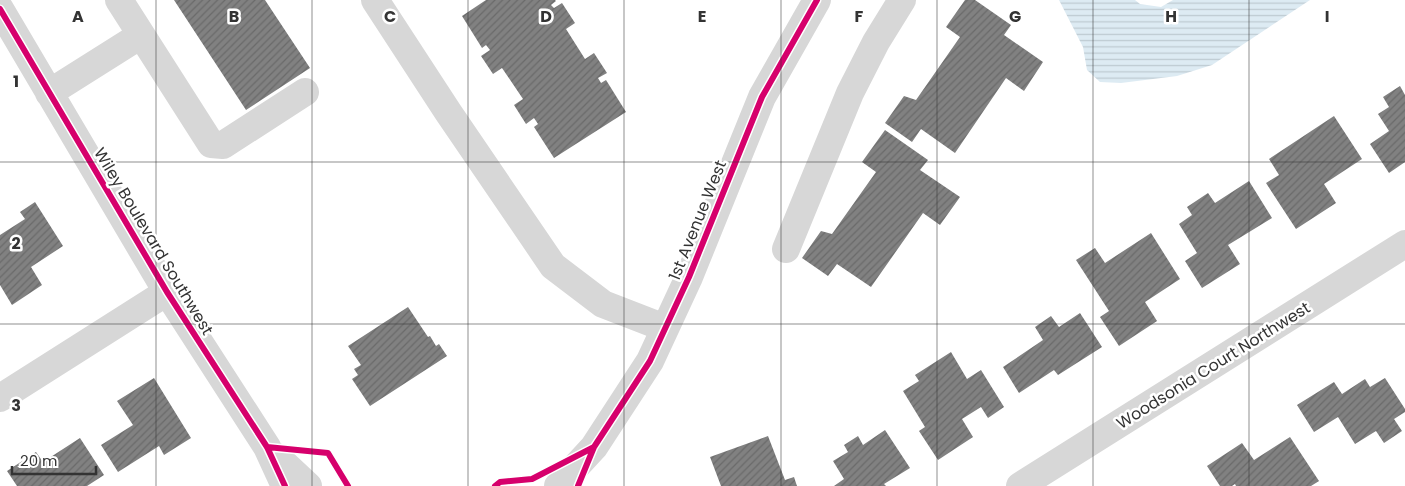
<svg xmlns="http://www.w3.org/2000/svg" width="1405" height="486" viewBox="0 0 1405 486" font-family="Poppins,sans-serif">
  <defs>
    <pattern id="water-rules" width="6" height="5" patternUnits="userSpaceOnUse" patternTransform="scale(1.25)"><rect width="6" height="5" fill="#ddebf3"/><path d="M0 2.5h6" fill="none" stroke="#becad1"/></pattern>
    <pattern id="building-hatch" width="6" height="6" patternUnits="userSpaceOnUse" patternTransform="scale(1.25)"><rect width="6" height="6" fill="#818181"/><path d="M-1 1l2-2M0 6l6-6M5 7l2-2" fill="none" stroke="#6a6a6a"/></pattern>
  </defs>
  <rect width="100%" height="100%" fill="#fff"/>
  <path fill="url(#water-rules)" d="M 1059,0 L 1135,0 L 1140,4 L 1161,7 L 1173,0 L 1310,0 L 1212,65 L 1177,76 L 1121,83 L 1100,82 L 1087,70 L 1083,47 Z"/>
  <path fill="url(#building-hatch)" d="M 174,0 L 265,0 L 310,68 L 246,110 Z
    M 486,0 L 555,0 L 556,1 L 551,5 L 554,8 L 562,3 L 575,23 L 566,29 L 585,59 L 594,53 L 607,73 L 598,78 L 601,83 L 606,80 L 626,112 L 554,158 L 534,127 L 538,124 L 534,118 L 526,124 L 514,105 L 523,99 L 502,68 L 493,74 L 481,56 L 490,50 L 486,45 L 482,48 L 462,16 Z
    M 965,0 L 975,0 L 1011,25 L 1004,35 L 1043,62 L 1024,91 L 1006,78 L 955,153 L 921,129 L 912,142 L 885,123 L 904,96 L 916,100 L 960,37 L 946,27 Z
    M 1400,86 L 1405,95 L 1405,162 L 1389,173 L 1370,144 L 1389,131 L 1378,114 L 1389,107 L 1383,97 Z
    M 1334,116 L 1362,159 L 1324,184 L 1336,203 L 1296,229 L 1266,183 L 1279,175 L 1269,159 Z
    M 885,130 L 928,160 L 920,170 L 960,197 L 940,225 L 923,213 L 871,287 L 837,264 L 828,276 L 802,258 L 821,231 L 832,234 L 876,172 L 862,162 Z
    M 1249,181 L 1272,218 L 1228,245 L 1240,264 L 1202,288 L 1185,261 L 1197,253 L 1179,224 L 1192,215 L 1187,207 L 1208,193 L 1215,203 Z
    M 35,202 L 63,246 L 31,267 L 42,285 L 12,305 L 0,285 L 0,235 L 25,219 L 20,212 Z
    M 1151,233 L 1180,279 L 1145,302 L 1157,321 L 1119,346 L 1100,317 L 1109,311 L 1076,260 L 1095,248 L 1105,263 Z
    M 408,307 L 428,337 L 430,336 L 436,346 L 439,344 L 447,356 L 370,406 L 352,379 L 358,375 L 354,369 L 361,365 L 348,346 Z
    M 1080,313 L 1102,347 L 1058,375 L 1054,370 L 1019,393 L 1003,367 L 1043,340 L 1035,327 L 1051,316 L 1059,327 Z
    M 951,352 L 967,379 L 981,370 L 1004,407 L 988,418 L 981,407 L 962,419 L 973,437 L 938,460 L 919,431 L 925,427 L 903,391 L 919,381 L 915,375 Z
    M 154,378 L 191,438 L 164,455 L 159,446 L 118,472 L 101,445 L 133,425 L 117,401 Z
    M 1385,378 L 1405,409 L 1405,412 L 1394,419 L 1402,431 L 1384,443 L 1376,431 L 1355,444 L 1338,417 L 1314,432 L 1297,405 L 1334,382 L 1342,394 L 1365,379 L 1370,387 Z
    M 885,430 L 910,468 L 884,484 L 886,486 L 834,486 L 844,479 L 833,461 L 848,452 L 844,445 L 858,436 L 863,445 Z
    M 768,436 L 785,480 L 794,477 L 797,486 L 721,486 L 710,457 Z
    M 1290,437 L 1319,481 L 1311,486 L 1236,486 L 1235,484 L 1232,486 L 1220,486 L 1207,466 L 1242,443 L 1254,460 Z
    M 80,438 L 104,475 L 87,486 L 17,486 L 7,471 L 36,452 L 43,462 Z"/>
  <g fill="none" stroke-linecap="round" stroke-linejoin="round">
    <path stroke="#d7d7d7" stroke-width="28" d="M 119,0 L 211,144 L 223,145 L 305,92
      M 375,0 L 448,112 L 553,266 L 603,304 L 665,328
      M 0,9 L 167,292 L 267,447 L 285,486
      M 49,93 L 141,35
      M 786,249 L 850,93 L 876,42 L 902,0
      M 0,398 L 167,292
      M 277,457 L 308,486
      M 558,486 L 594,447 L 650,361 L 689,277 L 762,97 L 817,0
      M 1020,486 L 1405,244"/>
    <defs>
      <path id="cycleway" d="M 0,9 L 167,292 L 267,447 L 285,486
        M 267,447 L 328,453 L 348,486
        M 495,486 L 500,482 L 532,479 L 594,447
        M 578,486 L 594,447 L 650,361 L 689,277 L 762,97 L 817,0"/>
    </defs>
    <use href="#cycleway" stroke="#fff" stroke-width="9"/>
    <use href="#cycleway" stroke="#d6006c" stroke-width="6"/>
  </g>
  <path fill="none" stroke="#333" stroke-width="1" stroke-opacity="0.55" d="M 156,0 L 156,486M 312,0 L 312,486M 468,0 L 468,486M 624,0 L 624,486M 781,0 L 781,486M 937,0 L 937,486M 1093,0 L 1093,486M 1249,0 L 1249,486M 0,162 L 1405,162M 0,324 L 1405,324"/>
  <g text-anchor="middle" stroke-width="5" stroke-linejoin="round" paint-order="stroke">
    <g font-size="16" fill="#333" stroke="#fff">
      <text transform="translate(697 220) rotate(-68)" y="6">1st Avenue West</text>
      <text transform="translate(154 241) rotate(59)" y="6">Wiley Boulevard Southwest</text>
      <text transform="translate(1213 365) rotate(-32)" y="6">Woodsonia Court Northwest</text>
    </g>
  </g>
  <g font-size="16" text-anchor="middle" font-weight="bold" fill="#333" stroke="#fff" stroke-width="5" stroke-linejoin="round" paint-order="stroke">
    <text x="78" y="22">A</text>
    <text x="234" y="22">B</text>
    <text x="390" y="22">C</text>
    <text x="546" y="22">D</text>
    <text x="702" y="22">E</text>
    <text x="859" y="22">F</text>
    <text x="1015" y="22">G</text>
    <text x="1171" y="22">H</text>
    <text x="1327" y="22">I</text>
    <text x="16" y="87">1</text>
    <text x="16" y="249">2</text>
    <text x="16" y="411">3</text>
  </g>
  <path d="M12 466v8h84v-8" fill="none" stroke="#333333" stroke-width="2.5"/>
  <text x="20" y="466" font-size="15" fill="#333333" stroke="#ffffff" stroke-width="4" paint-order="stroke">20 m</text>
</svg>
